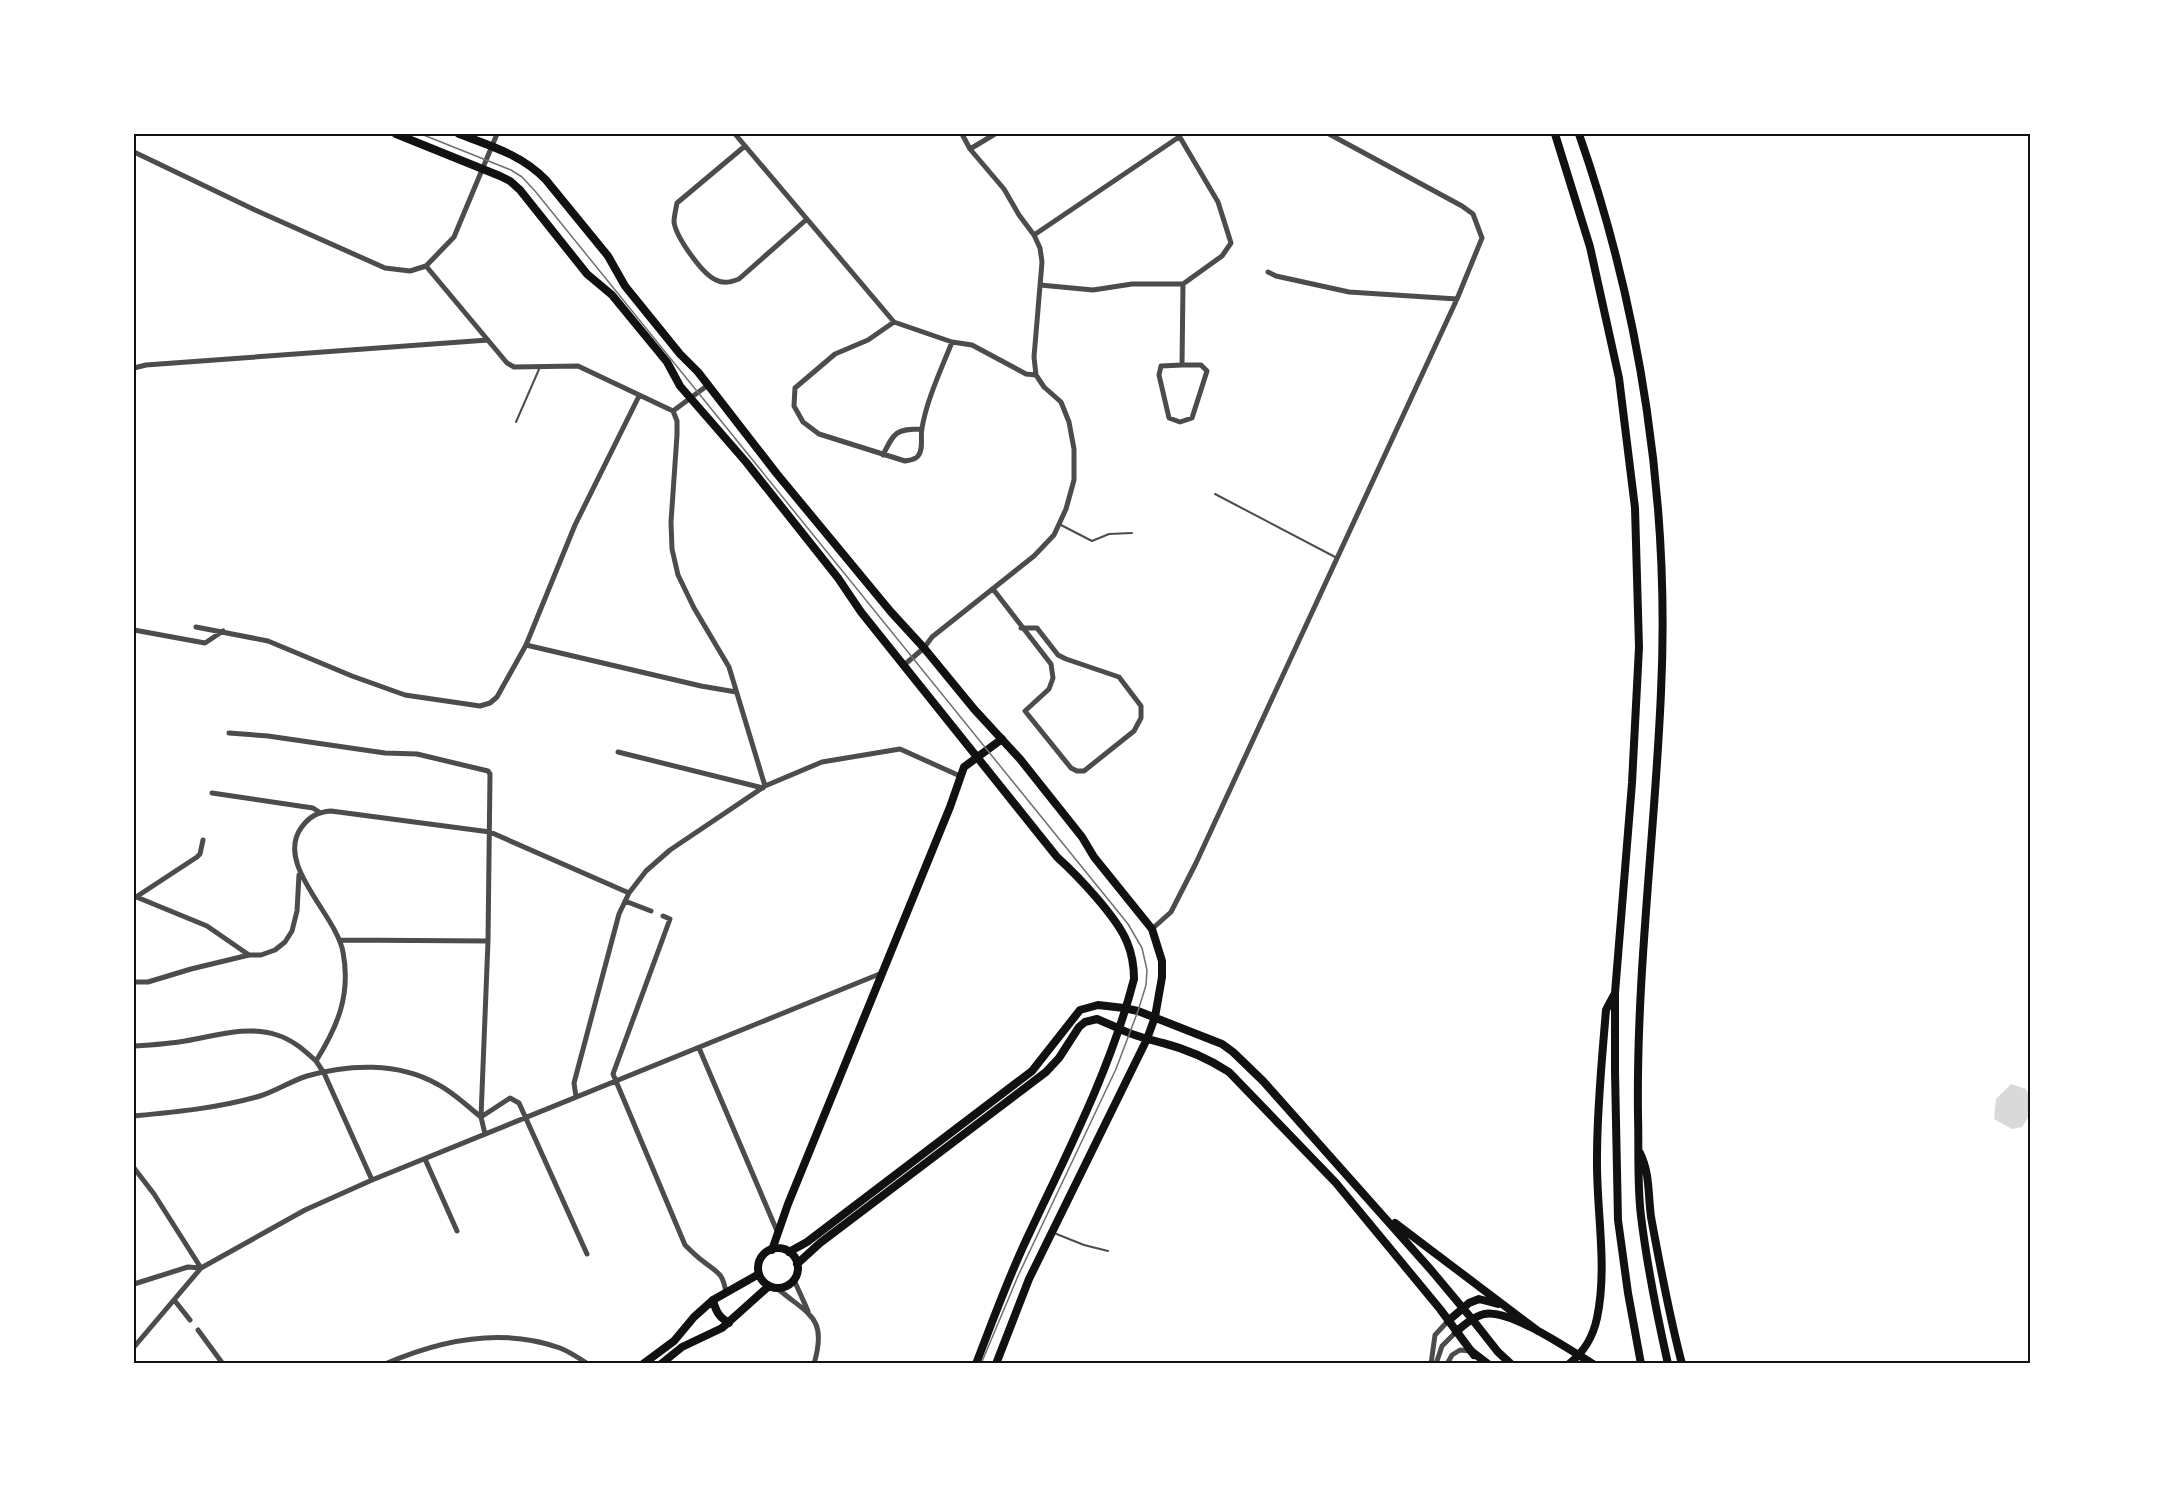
<svg xmlns="http://www.w3.org/2000/svg" width="2164" height="1497" viewBox="0 0 2164 1497" font-family="Overpass,sans-serif">
  <rect width="100%" height="100%" fill="#fff"/>
  <path fill="#d9d9d9" d="M 2011,1084 L 2026,1089 C 2034,1103 2031,1115 2022,1127 L 2012,1129 L 1994,1119 L 1996,1099 Z"/>
  <g fill="none" stroke-linecap="round" stroke-linejoin="round">
    <path stroke="#4c4c4c" stroke-width="2" d="M 516,422 L 540,367
      M 1215,494 L 1337,558
      M 1059,524 L 1092,541 L 1109,534 L 1132,533
      M 1054,1233 L 1084,1245 L 1108,1251"/>
    <path stroke="#4c4c4c" stroke-width="5" d="M 735,134 L 894,322 L 952,342 L 972,345 L 1026,374 L 1036,375
      M 745,146 L 677,203 C 676,209 674,216 674,222 C 676,237 702,274 716,280 C 724,284 731,282 739,279 L 807,219
      M 970,149 L 995,134
      M 134,152 L 255,210 L 385,268 L 410,271 L 426,266
      M 1034,235 L 1179,137
      M 426,266 L 507,363 L 514,367 L 578,366 L 673,411
      M 426,266 L 454,237 L 497,134
      M 1268,272 L 1276,276 L 1349,292 L 1457,299
      M 1040,285 L 1093,290 L 1132,284 L 1183,284 L 1222,256 L 1231,243 L 1218,202 L 1178,134
      M 894,322 L 868,340 L 835,354 L 795,388 L 794,406 L 803,422 L 819,434 L 905,461 C 910,460 915,460 918,456 C 924,449 920,437 922,428 C 927,399 941,370 952,342
      M 1182,365 L 1201,365 L 1207,371 L 1192,418 L 1180,422 L 1169,418 L 1159,375 L 1161,366 Z
      M 1182,365 L 1183,284
      M 134,368 L 146,365 L 488,340
      M 673,411 L 677,421 L 677,435 L 671,522 L 672,549 L 678,575 L 694,608 L 729,667 L 765,786
      M 673,411 L 708,385
      M 883,455 C 894,432 896,429 922,429
      M 993,589 L 1051,664 L 1053,678 L 1049,689 L 1025,711 L 1071,768 L 1077,771 L 1084,771 L 1134,731 L 1141,718 L 1141,706 L 1119,677 L 1066,659 L 1058,655 L 1037,628 L 1021,628
      M 196,627 L 268,641 L 352,676 L 405,695 L 480,706 L 490,703 L 497,697 L 526,645 L 575,525 L 639,396
      M 134,630 L 205,643 L 223,631
      M 526,645 L 701,686 L 736,692
      M 904,665 L 924,648 L 932,637 L 1034,556 L 1054,535 L 1066,509 L 1074,480 L 1074,449 L 1069,422 L 1061,402 L 1044,387 L 1036,375 L 1034,357 L 1042,262 L 1040,248 L 1034,235 L 1019,215 L 1004,189 L 970,149 L 962,134
      M 229,733 L 268,736 L 385,753 L 417,754 L 488,771 L 490,774 L 488,941 L 481,1117
      M 618,752 L 763,788
      M 212,793 L 313,808 L 319,812
      M 134,896 L 207,926 L 249,955
      M 136,897 L 197,857 L 200,854 L 203,840
      M 625,901 L 651,911
      M 663,916 L 670,919 L 613,1074 L 685,1245 C 691,1251 697,1257 704,1262 C 718,1273 723,1273 726,1293
      M 1152,929 L 1171,912 L 1196,863 L 1457,299 L 1482,238 L 1473,214 L 1462,206 L 1329,134
      M 340,940 L 488,941
      M 134,982 L 148,982 L 191,969 L 249,955 L 261,955 L 275,950 L 285,942 L 292,931 L 297,911 L 299,875
      M 134,1046 C 151,1045 168,1044 185,1041 C 215,1036 247,1025 277,1035 C 293,1040 304,1050 316,1061
      M 699,1048 L 777,1231
      M 576,1097 L 574,1083 L 619,914 L 629,893 L 646,871 L 670,850 L 765,786 L 822,762 L 900,749 L 960,776
      M 134,1116 C 176,1112 219,1108 260,1096 C 276,1091 291,1081 307,1076 C 349,1064 398,1062 437,1084 C 453,1092 467,1106 481,1117
      M 485,1134 L 481,1117 L 510,1098 L 519,1103 L 587,1254
      M 425,1159 L 457,1231
      M 134,1168 L 154,1194 L 201,1268
      M 372,1180 L 324,1073 L 316,1061 C 338,1026 351,994 343,952 C 336,914 275,865 301,828 C 309,817 317,812 331,811 L 490,832 L 629,893
      M 794,1280 L 808,1311
      M 134,1284 L 188,1267 L 201,1268
      M 777,1288 C 808,1315 828,1316 814,1364
      M 175,1301 L 190,1320
      M 198,1330 L 223,1364
      M 134,1347 L 201,1268 L 305,1210 L 372,1180 L 882,973
      M 385,1364 C 440,1340 502,1327 560,1348 C 570,1352 579,1358 588,1364
      M 1431,1364 L 1435,1335 L 1448,1321
      M 1436,1364 L 1442,1346 L 1456,1332
      M 1447,1364 L 1452,1355 L 1460,1350 L 1471,1351"/>
    <path stroke="#111" stroke-width="8" d="M758 1268a20 20 0 1 1 40 0a20 20 0 1 1-40 0Z
      M 772,1250 L 788,1204 L 950,807 L 964,767 L 1002,739
      M 789,1252 L 807,1242 L 1032,1071 L 1080,1010 L 1098,1005 L 1124,1008
      M 797,1264 L 820,1243 L 1046,1072 L 1059,1058 L 1079,1027 L 1085,1022 L 1097,1019 L 1118,1028
      M 713,1300 C 716,1312 719,1317 729,1323
      M 643,1364 L 674,1341 L 694,1317 L 713,1300 L 759,1274
      M 661,1364 L 682,1347 L 722,1328 L 769,1286"/>
    <path stroke="#111" stroke-width="8" d="M 396,134 L 500,176 L 510,181 L 520,190 L 587,274 L 612,295 L 667,362 L 680,386 L 746,462 L 838,578 L 861,612 L 1057,857 C 1077,875 1117,917 1127,942 C 1132,954 1134,966 1134,979 C 1111,1068 1069,1149 1030,1232 C 1009,1275 993,1320 976,1364
      M 459,134 C 491,146 522,155 546,180 L 608,256 L 625,286 L 680,354 L 698,372 L 777,474 L 891,612 L 924,648 L 974,709 L 1020,759 L 1082,837 L 1094,857 L 1152,929 L 1162,961 L 1162,977 L 1155,1017 L 1147,1039 L 1029,1279 L 996,1364
      M 1124,1008 L 1138,1011 L 1222,1044 L 1233,1052 L 1263,1081 L 1431,1270 L 1472,1319
      M 1118,1028 C 1133,1036 1147,1039 1163,1043 C 1186,1049 1209,1059 1229,1072 L 1336,1183 L 1440,1309 L 1474,1355
      M 1395,1223 L 1538,1331
      M 1448,1321 L 1469,1303 L 1479,1299 L 1498,1304
      M 1456,1332 C 1464,1325 1473,1317 1484,1314 C 1509,1308 1570,1350 1593,1364"/>
    <path stroke="#111" stroke-width="8" d="M 1555,134 L 1590,247 L 1619,378 L 1635,508 L 1639,647 L 1632,783 L 1615,993 L 1615,1072 L 1618,1220 L 1628,1293 L 1641,1364
      M 1579,134 C 1641,311 1670,504 1661,692 C 1655,834 1636,974 1638,1116 C 1639,1149 1637,1183 1641,1216 C 1647,1266 1657,1315 1668,1364
      M 1640,1153 C 1650,1173 1648,1195 1651,1217 C 1660,1266 1669,1315 1682,1364
      M 1472,1319 L 1498,1352 L 1511,1364
      M 1471,1351 L 1488,1364
      M 1569,1364 C 1585,1351 1593,1337 1597,1318 C 1608,1266 1596,1210 1597,1157 C 1597,1108 1602,1059 1606,1010 L 1614,995"/>
    <path stroke="#707070" stroke-width="1.5" d="M 421,134 L 511,170 L 522,177 L 535,191 L 1128,924 L 1142,948 L 1147,970 L 1146,985 L 1138,1011 L 1116,1069 L 1018,1276 L 981,1364"/>
  </g>
  <rect width="2164" height="1497" fill="none" stroke="#ffffff" stroke-width="270"/>
  <rect x="135" y="135" width="1894" height="1227" fill="none" stroke="#111" stroke-width="2"/>
</svg>
